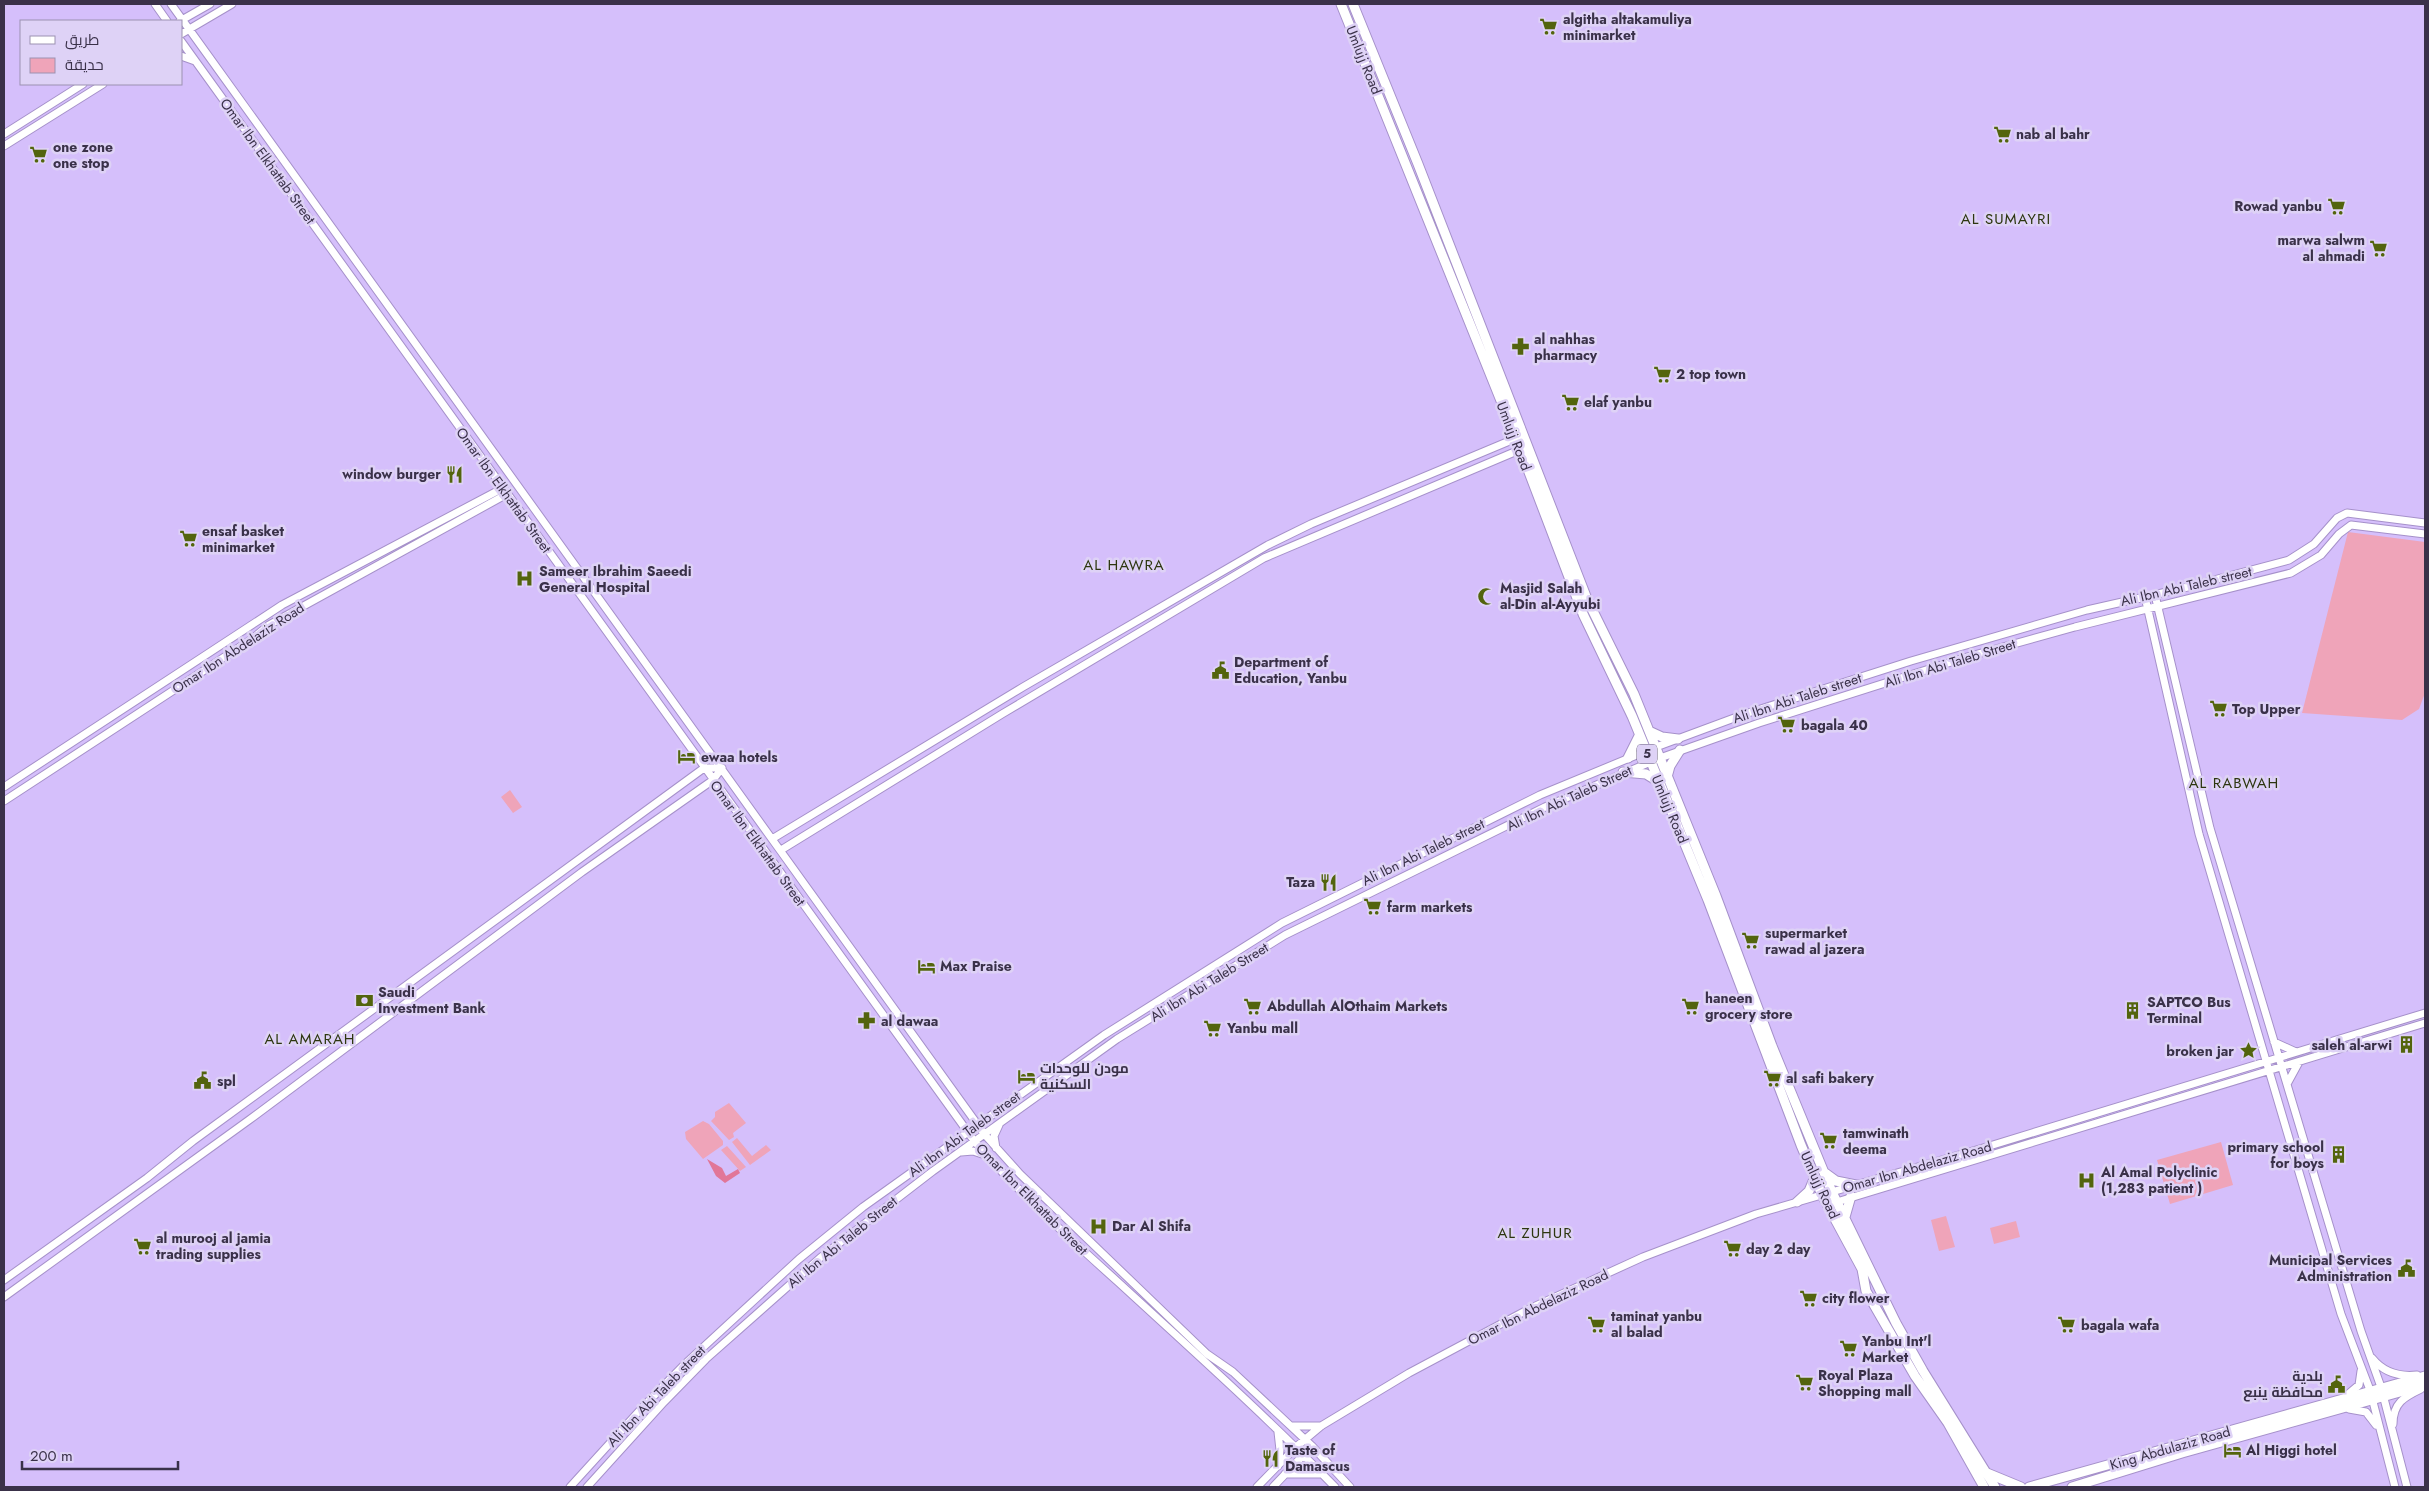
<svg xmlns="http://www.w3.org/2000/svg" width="2429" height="1491" viewBox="0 0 2429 1491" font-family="Jost,Cairo,sans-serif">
  <rect width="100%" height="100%" fill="#d5bffb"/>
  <path fill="#efa4b9" d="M 2348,532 L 2425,542 L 2425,693 L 2419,709 L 2402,720 L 2302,713 Z
    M 510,790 L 522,807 L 513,813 L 501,797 Z
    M 729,1103 L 746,1123 L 733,1133 L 734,1137 L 729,1140 L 711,1121 L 715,1117 L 715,1112 Z
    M 703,1121 L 709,1124 L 723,1141 L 723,1145 L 703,1159 L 686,1139 L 685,1132 Z
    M 737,1138 L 752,1156 L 766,1145 L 771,1150 L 750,1165 L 732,1142 Z
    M 2221,1142 L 2233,1185 L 2170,1204 L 2157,1160 Z
    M 727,1146 L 746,1167 L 740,1171 L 721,1150 Z
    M 1946,1216 L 1955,1247 L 1939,1251 L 1931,1220 Z
    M 2016,1221 L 2020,1237 L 1994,1244 L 1990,1228 Z"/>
  <path fill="#e17698" d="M 707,1159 L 722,1168 L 726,1176 L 738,1169 L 740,1173 L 725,1183 L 716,1176 Z"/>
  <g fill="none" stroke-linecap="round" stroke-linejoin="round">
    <defs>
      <path id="secondary" d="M 155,4 L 167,21
        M 171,4 L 985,1135 L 1020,1174 L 1207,1354 L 1233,1372 L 1312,1446 L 1350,1487
        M 180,21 L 210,4
        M 181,34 L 232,4
        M 181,41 L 975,1142 C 1018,1192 1068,1237 1118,1282 C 1191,1349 1266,1416 1335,1487
        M 181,56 L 195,61
        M 4,134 L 83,84
        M 4,146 L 103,84
        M 2155,595 L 2210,828 L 2361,1331 L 2381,1387 L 2407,1487
        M 2145,597 L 2199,834 L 2341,1314 L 2370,1390 L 2395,1487
        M 4,787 L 282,605 L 503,488
        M 4,801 L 252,639 L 269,625 L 507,494
        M 772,839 L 1023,687 L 1268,545 L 1311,524 L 1519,437
        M 781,850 L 1002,714 L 1264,558 L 1524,448
        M 2274,1042 L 2296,1052
        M 2287,1084 L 2299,1062
        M 996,1148 L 994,1136 L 999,1125
        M 961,1152 L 973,1151 L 985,1155
        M 1827,1205 L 2425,1023
        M 4,1280 L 147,1178 L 193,1141 L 704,768 L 722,768
        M 4,1297 L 249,1120 L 582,872 L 713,780 L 722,768
        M 2372,1358 C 2384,1373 2399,1377 2417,1375
        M 2346,1396 L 2359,1385 L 2361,1371
        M 2349,1409 L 2366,1412 L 2376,1425
        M 2393,1424 C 2393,1403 2404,1397 2421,1389
        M 1291,1426 L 1321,1426
        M 1278,1466 L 1280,1450 L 1278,1432
        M 1285,1474 L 1322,1474
        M 570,1487 L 641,1409 L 685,1364 L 799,1259 L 863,1207 L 1104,1035 L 1282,923 L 1540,795 L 1656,747 L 1745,714 L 1911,661 L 2087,610 L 2180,589 L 2289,560 L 2314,544 L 2337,518 L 2347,513 L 2425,523
        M 587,1487 L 664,1402 L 706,1359 L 820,1258 L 933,1171 L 1117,1039 L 1285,935 L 1545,807 L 1660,758 L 1759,723 L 1967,657 L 2075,627 L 2291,573 L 2321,555 L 2339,534 L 2351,525 L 2425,534
        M 1257,1487 L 1296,1447 L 1321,1426 L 1409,1373 L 1529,1309 L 1643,1257 L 1756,1214 L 1983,1148 L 2425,1013
        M 1273,1487 L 1312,1446"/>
      <path id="highway" d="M 1341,4 L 1516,438 L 1583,614 L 1632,716 L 1708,900 L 1801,1145 L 1822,1195 L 1862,1269 L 1866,1291 L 1915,1376 L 1948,1423 L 1984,1487
        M 1353,4 L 1418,164 L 1587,599 L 1634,694 L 1660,758 L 1716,896 L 1772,1046 L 1832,1192 L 1896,1323 L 1923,1371 L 1995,1487
        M 1649,731 L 1662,737 L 1678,739
        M 1628,758 L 1639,736
        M 1623,772 L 1646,774 L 1659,782
        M 1667,777 L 1670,766 L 1680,750
        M 1825,1173 L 1836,1181 L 1856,1185
        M 1797,1202 L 1809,1191 L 1815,1177
        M 1845,1217 L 1851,1196
        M 1987,1473 L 2021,1487
        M 2029,1487 L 2425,1376
        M 2072,1487 L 2182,1453 L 2425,1385"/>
    </defs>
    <use href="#secondary" stroke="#a691ca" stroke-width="9"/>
    <use href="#highway" stroke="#a691ca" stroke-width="11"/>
    <use href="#secondary" stroke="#fff" stroke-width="7"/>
    <use href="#highway" stroke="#fff" stroke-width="9"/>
  </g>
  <defs>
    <symbol id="supermarket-bare" viewBox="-9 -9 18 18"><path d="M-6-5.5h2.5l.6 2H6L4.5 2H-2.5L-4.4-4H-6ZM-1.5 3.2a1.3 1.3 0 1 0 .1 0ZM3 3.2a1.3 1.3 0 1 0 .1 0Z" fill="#53640d" stroke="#ded2f6" stroke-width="2.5" paint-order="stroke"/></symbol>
    <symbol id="pharmacy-bare" viewBox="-9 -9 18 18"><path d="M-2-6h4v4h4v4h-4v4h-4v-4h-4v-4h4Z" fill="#53640d" stroke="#ded2f6" stroke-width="2.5" paint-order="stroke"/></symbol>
    <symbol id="restaurant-bare" viewBox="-9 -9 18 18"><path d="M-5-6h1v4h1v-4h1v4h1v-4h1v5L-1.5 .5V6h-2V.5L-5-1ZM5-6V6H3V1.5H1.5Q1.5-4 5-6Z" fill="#53640d" stroke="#ded2f6" stroke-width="2.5" paint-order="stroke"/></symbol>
    <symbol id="hospital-bare" viewBox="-9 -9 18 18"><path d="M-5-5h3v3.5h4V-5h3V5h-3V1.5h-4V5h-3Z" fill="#53640d" stroke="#ded2f6" stroke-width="2.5" paint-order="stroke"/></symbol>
    <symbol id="mosque-bare" viewBox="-9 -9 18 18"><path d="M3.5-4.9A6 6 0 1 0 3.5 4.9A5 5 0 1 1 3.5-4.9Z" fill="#53640d" stroke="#ded2f6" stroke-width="2.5" paint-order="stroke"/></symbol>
    <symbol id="civic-bare" viewBox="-9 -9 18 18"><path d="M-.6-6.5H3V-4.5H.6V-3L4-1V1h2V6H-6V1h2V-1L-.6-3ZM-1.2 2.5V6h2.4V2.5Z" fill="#53640d" stroke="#ded2f6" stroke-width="2.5" paint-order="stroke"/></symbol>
    <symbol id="hotel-bare" viewBox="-9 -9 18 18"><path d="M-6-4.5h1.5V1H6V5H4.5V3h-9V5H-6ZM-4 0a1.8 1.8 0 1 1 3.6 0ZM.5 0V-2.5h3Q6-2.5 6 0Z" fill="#53640d" stroke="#ded2f6" stroke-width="2.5" paint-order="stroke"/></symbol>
    <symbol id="bank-bare" viewBox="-9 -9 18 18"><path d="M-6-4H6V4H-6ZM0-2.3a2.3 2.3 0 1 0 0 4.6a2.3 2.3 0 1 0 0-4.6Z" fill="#53640d" stroke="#ded2f6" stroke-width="2.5" paint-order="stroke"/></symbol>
    <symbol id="building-bare" viewBox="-9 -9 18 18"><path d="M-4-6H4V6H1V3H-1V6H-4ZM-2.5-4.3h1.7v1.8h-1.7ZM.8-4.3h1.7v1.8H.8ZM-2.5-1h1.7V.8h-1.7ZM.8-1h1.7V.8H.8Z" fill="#53640d" stroke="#ded2f6" stroke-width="2.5" paint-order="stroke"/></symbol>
    <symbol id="sight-bare" viewBox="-9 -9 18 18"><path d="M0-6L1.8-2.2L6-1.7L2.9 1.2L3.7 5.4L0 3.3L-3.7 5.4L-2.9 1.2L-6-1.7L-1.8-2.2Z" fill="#53640d" stroke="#ded2f6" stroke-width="2.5" paint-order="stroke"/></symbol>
  </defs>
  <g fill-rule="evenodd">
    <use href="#supermarket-bare" x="1536" y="14" width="25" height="25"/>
    <use href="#supermarket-bare" x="1990" y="122" width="25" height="25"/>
    <use href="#supermarket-bare" x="26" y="142" width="25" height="25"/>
    <use href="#supermarket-bare" x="2324" y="194" width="25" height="25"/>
    <use href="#supermarket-bare" x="2366" y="236" width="25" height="25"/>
    <use href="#pharmacy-bare" x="1508" y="334" width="25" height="25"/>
    <use href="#supermarket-bare" x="1650" y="362" width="25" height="25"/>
    <use href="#supermarket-bare" x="1558" y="390" width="25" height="25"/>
    <use href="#restaurant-bare" x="442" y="462" width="25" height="25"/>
    <use href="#supermarket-bare" x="176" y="526" width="25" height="25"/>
    <use href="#hospital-bare" x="512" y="566" width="25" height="25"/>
    <use href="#mosque-bare" x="1474" y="584" width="25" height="25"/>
    <use href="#civic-bare" x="1208" y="658" width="25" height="25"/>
    <use href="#supermarket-bare" x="2206" y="696" width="25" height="25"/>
    <use href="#supermarket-bare" x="1774" y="712" width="25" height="25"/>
    <use href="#hotel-bare" x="674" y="744" width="25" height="25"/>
    <use href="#restaurant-bare" x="1316" y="870" width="25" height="25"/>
    <use href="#supermarket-bare" x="1360" y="894" width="25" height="25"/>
    <use href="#supermarket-bare" x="1738" y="928" width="25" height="25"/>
    <use href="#hotel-bare" x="914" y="954" width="25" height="25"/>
    <use href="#bank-bare" x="352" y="988" width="25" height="25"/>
    <use href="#supermarket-bare" x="1240" y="994" width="25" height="25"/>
    <use href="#supermarket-bare" x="1678" y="994" width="25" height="25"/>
    <use href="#building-bare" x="2120" y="998" width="25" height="25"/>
    <use href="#pharmacy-bare" x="854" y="1008" width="25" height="25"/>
    <use href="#supermarket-bare" x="1200" y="1016" width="25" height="25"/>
    <use href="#building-bare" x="2394" y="1032" width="25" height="25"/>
    <use href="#sight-bare" x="2236" y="1038" width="25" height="25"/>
    <use href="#hotel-bare" x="1014" y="1064" width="25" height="25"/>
    <use href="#supermarket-bare" x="1760" y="1066" width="25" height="25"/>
    <use href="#civic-bare" x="190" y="1068" width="25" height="25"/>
    <use href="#supermarket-bare" x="1816" y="1128" width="25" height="25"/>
    <use href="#building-bare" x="2326" y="1142" width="25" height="25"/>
    <use href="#hospital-bare" x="2074" y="1168" width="25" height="25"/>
    <use href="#hospital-bare" x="1086" y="1214" width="25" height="25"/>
    <use href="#supermarket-bare" x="130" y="1234" width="25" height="25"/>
    <use href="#supermarket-bare" x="1720" y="1236" width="25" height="25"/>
    <use href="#civic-bare" x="2394" y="1256" width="25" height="25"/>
    <use href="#supermarket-bare" x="1796" y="1286" width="25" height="25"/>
    <use href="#supermarket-bare" x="1584" y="1312" width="25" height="25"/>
    <use href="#supermarket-bare" x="2054" y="1312" width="25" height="25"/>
    <use href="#supermarket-bare" x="1836" y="1336" width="25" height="25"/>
    <use href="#supermarket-bare" x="1792" y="1370" width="25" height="25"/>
    <use href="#civic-bare" x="2324" y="1372" width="25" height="25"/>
    <use href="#hotel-bare" x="2220" y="1438" width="25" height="25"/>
    <use href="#restaurant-bare" x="1258" y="1446" width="25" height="25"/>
  </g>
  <g text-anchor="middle" stroke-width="5" stroke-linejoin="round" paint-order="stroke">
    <rect fill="#ded2f6" stroke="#6b617d" stroke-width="1" x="1637" y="744.5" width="20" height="19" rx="4"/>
    <g font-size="12" font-weight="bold" fill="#3a3149">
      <text x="1647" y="758">5</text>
    </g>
    <g font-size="14" font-weight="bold" fill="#3a3149" stroke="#ded2f6" text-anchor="start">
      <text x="1563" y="24">algitha altakamuliya<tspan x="1563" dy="16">minimarket</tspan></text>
      <text x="2016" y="139">nab al bahr</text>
      <text x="53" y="152">one zone<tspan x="53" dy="16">one stop</tspan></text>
      <text x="2322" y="211" text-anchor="end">Rowad yanbu</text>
      <text x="2365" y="245" text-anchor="end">marwa salwm<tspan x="2365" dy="16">al ahmadi</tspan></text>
      <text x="1534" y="344">al nahhas<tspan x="1534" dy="16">pharmacy</tspan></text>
      <text x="1676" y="379">2 top town</text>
      <text x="1584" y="407">elaf yanbu</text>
      <text x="441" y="479" text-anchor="end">window burger</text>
      <text x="202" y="536">ensaf basket<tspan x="202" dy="16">minimarket</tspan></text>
      <text x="539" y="576">Sameer Ibrahim Saeedi<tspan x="539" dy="16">General Hospital</tspan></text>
      <text x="1500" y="593">Masjid Salah<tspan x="1500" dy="16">al-Din al-Ayyubi</tspan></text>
      <text x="1234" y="667">Department of<tspan x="1234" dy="16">Education, Yanbu</tspan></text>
      <text x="2232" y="714">Top Upper</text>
      <text x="1801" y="730">bagala 40</text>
      <text x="701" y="762">ewaa hotels</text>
      <text x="1315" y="887" text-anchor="end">Taza</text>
      <text x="1387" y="912">farm markets</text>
      <text x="1765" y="938">supermarket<tspan x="1765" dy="16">rawad al jazera</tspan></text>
      <text x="940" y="971">Max Praise</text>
      <text x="378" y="997">Saudi<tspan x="378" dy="16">Investment Bank</tspan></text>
      <text x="1705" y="1003">haneen<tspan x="1705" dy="16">grocery store</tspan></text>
      <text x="2147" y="1007">SAPTCO Bus<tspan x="2147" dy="16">Terminal</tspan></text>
      <text x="1267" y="1011">Abdullah AlOthaim Markets</text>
      <text x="881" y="1026">al dawaa</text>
      <text x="1227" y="1033">Yanbu mall</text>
      <text x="2392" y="1050" text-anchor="end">saleh al-arwi</text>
      <text x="2234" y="1056" text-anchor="end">broken jar</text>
      <text x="1040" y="1073">مودن للوحدات<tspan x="1040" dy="16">السكنية</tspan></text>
      <text x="1786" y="1083">al safi bakery</text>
      <text x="217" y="1086">spl</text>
      <text x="1843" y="1138">tamwinath<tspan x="1843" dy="16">deema</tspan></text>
      <text x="2324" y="1152" text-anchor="end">primary school<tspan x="2324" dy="16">for boys</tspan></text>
      <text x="2101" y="1177">Al Amal Polyclinic<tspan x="2101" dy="16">(1,283 patient )</tspan></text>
      <text x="1112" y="1231">Dar Al Shifa</text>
      <text x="156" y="1243">al murooj al jamia<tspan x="156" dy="16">trading supplies</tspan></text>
      <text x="1746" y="1254">day 2 day</text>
      <text x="2392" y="1265" text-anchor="end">Municipal Services<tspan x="2392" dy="16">Administration</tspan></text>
      <text x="1822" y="1303">city flower</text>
      <text x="1611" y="1321">taminat yanbu<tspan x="1611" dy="16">al balad</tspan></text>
      <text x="2081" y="1330">bagala wafa</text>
      <text x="1862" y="1346">Yanbu Int'l<tspan x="1862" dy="16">Market</tspan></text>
      <text x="1818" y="1380">Royal Plaza<tspan x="1818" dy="16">Shopping mall</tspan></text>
      <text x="2323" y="1381" text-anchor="end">بلدية<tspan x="2323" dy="16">محافظة ينبع</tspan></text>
      <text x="1285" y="1455">Taste of<tspan x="1285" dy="16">Damascus</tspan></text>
      <text x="2246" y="1455">Al Higgi hotel</text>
    </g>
    <g font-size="14" fill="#3a3149" stroke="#ded2f6">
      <text transform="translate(1364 60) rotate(68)" y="5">Umlujj Road</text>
      <text transform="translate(268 161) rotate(54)" y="5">Omar Ibn Elkhattab Street</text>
      <text transform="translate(1514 436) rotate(69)" y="5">Umlujj Road</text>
      <text transform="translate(504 490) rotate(54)" y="5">Omar Ibn Elkhattab Street</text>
      <text transform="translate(2186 586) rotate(-13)" y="5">Ali Ibn Abi Taleb street</text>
      <text transform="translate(238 648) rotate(-33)" y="5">Omar Ibn Abdelaziz Road</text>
      <text transform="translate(1950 663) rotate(-17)" y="5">Ali Ibn Abi Taleb Street</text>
      <text transform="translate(1797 698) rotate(-18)" y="5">Ali Ibn Abi Taleb street</text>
      <text transform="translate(1569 798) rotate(-25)" y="5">Ali Ibn Abi Taleb Street</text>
      <text transform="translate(1670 809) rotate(67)" y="5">Umlujj Road</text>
      <text transform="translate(758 843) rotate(54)" y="5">Omar Ibn Elkhattab Street</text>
      <text transform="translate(1423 852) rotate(-26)" y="5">Ali Ibn Abi Taleb street</text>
      <text transform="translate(1209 982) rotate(-32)" y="5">Ali Ibn Abi Taleb Street</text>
      <text transform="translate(964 1134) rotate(-36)" y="5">Ali Ibn Abi Taleb street</text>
      <text transform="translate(1917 1167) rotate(-16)" y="5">Omar Ibn Abdelaziz Road</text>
      <text transform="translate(1820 1185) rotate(65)" y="5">Umlujj Road</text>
      <text transform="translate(1032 1199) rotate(45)" y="5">Omar Ibn Elkhattab Street</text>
      <text transform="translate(842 1242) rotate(-39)" y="5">Ali Ibn Abi Taleb Street</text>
      <text transform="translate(1538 1307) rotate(-26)" y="5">Omar Ibn Abdelaziz Road</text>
      <text transform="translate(656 1396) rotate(-46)" y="5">Ali Ibn Abi Taleb street</text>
      <text transform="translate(2170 1448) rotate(-16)" y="5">King Abdulaziz Road</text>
    </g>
    <g font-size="15" letter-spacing="1" fill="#2d360f" stroke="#ded2f6">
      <text x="2006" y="224">AL SUMAYRI</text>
      <text x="1124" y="570">AL HAWRA</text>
      <text x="2234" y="788">AL RABWAH</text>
      <text x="310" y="1044">AL AMARAH</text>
      <text x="1535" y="1238">AL ZUHUR</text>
    </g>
  </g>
  <rect width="2429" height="1491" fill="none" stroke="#3a3149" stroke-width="10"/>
  <rect x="20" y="20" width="162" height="65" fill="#ded2f6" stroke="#9c92b1"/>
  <rect x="30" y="36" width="25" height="8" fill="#ffffff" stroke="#9c92b1"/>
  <text x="65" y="45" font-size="15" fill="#3a3149">طريق</text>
  <rect x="30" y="58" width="25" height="15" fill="#efa4b9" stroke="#9c92b1"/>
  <text x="65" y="70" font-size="15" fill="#3a3149">حديقة</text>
  <path d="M22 1461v8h156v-8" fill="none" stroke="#3a3149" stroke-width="2.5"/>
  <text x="30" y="1461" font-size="15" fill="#3a3149" stroke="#ded2f6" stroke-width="4" paint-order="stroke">200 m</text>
</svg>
